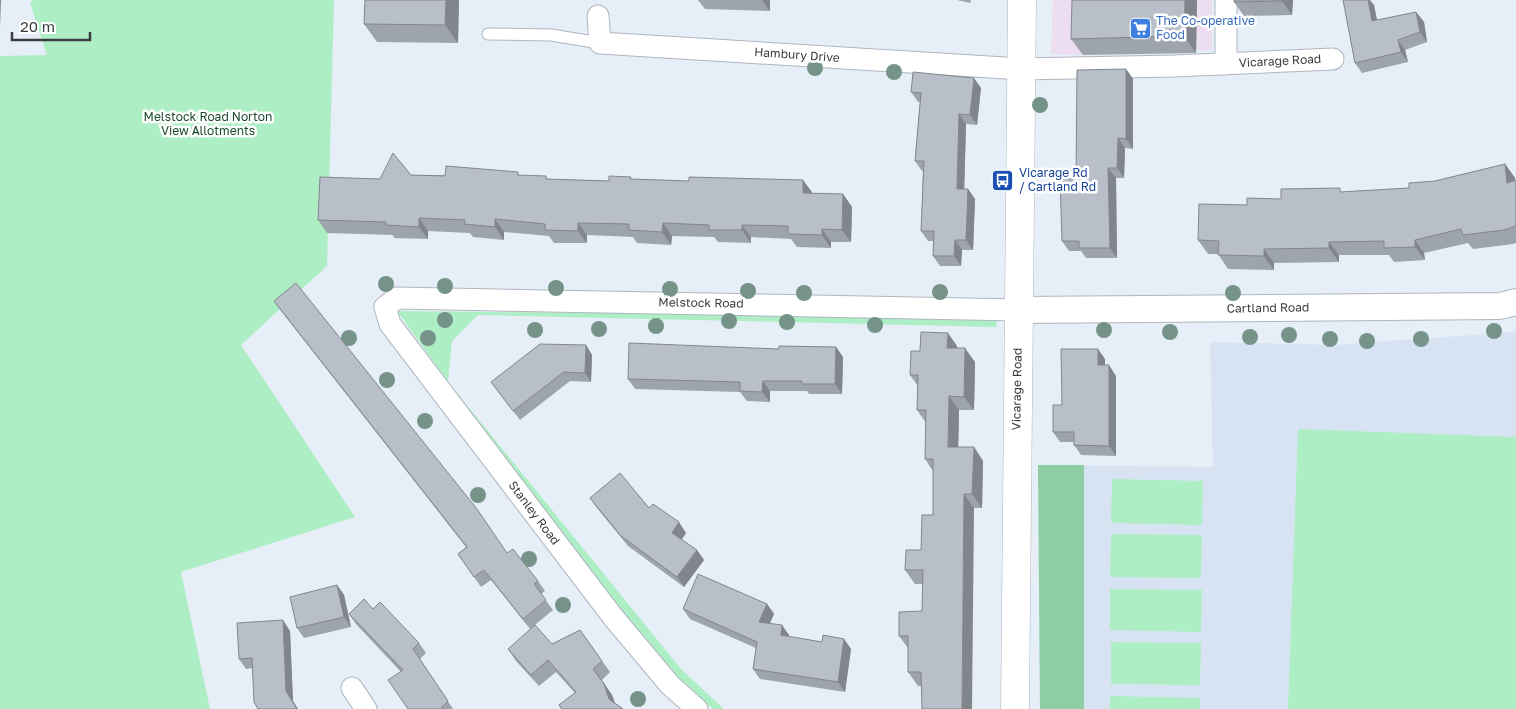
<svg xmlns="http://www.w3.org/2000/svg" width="1516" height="709" viewBox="0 0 1516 709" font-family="'Golos Text',sans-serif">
  <rect width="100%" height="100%" fill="#e6eef7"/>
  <path fill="#ecddf0" d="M 1053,0 L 1212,0 L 1212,50 L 1083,55 L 1051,54 Z"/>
  <path fill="#d7e3f2" d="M 1516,332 L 1516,709 L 1040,709 L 1038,465 L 1213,467 L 1210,342 L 1335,345 Z"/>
  <path fill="#aeeec4" d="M 33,0 L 334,0 L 327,266 L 241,345 L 355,517 L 181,572 L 210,709 L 0,709 L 0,56 L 47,55 L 30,3 Z
    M 397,311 L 995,317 L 997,327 L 478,315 L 452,341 L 448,382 L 681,669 L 724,709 L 713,709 L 675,677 L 531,497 Z
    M 1298,429 L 1516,437 L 1516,709 L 1288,709 Z
    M 1112,479 L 1203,481 L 1202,525 L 1111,523 Z
    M 1111,534 L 1202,535 L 1201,578 L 1110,577 Z
    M 1110,589 L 1202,590 L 1201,632 L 1110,630 Z
    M 1111,642 L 1201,643 L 1200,685 L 1111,684 Z
    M 1110,696 L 1200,698 L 1200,709 L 1110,709 Z"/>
  <path fill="#8fcea5" d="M 1038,465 L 1084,465 L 1084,709 L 1040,709 Z"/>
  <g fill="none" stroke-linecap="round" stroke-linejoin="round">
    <defs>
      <path id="service" d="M 488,34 L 551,35 L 600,43"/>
      <path id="minor" d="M 598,16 L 600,43 L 1021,69 L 1174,66 L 1333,59
        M 1226,64 L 1226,0
        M 352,688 L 366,709
        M 697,709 L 670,685 L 613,617 L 390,324 L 385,307 L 397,298 L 1019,310"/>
      <path id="tertiary" d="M 1019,310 L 1500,306 L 1516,302"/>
      <path id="primary" d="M 1015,709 L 1022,0"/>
    </defs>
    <use href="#service" stroke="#afb6c0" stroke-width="13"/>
    <use href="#minor" stroke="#afb6c0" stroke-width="23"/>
    <use href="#tertiary" stroke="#afb6c0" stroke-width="28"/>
    <use href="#primary" stroke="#afb6c0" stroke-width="29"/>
    <use href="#service" stroke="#fff" stroke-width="11"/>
    <use href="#minor" stroke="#fff" stroke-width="21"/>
    <use href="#tertiary" stroke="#fff" stroke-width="26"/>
    <use href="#primary" stroke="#fff" stroke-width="28"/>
  </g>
  <g fill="#759388">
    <circle cx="815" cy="68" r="8"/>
    <circle cx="894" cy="72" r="8"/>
    <circle cx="1040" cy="105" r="8"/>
    <circle cx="386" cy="284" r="8"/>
    <circle cx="445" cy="286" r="8"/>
    <circle cx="556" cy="288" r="8"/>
    <circle cx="670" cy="289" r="8"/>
    <circle cx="748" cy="291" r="8"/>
    <circle cx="940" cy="292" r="8"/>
    <circle cx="804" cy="293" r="8"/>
    <circle cx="1233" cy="293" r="8"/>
    <circle cx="445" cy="320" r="8"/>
    <circle cx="729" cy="321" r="8"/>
    <circle cx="787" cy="322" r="8"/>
    <circle cx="875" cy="325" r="8"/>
    <circle cx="656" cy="326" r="8"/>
    <circle cx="599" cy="329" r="8"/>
    <circle cx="535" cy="330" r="8"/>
    <circle cx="1104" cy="330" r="8"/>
    <circle cx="1494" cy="331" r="8"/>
    <circle cx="1170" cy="332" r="8"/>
    <circle cx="1289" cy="335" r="8"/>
    <circle cx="1250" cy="337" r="8"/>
    <circle cx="349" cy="338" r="8"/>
    <circle cx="428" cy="338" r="8"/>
    <circle cx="1330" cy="339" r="8"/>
    <circle cx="1421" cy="339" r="8"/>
    <circle cx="1367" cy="341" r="8"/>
    <circle cx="387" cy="380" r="8"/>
    <circle cx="425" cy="421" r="8"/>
    <circle cx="478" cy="495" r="8"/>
    <circle cx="529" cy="559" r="8"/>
    <circle cx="563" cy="605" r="8"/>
    <circle cx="638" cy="699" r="8"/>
  </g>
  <path fill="#9ea4ac" d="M 365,0 L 459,0 L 458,43 L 377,42 L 364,24 Z
    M 698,0 L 770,0 L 770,11 L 705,9 Z
    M 957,0 L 971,0 L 970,3 Z
    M 1197,0 L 1196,53 L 1083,55 L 1071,39 Z
    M 1234,0 L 1293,0 L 1292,15 L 1244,16 L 1234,2 Z
    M 1374,5 L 1377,20 L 1416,12 L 1424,22 L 1427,42 L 1405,50 L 1408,62 L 1362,73 L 1355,63 Z
    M 1126,69 L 1133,79 L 1133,149 L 1125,148 L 1124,178 L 1116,178 L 1117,258 L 1086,258 L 1081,251 L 1069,251 L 1062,241 L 1076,179 Z
    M 981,88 L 977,125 L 966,124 L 964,189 L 968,189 L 975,199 L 973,250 L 962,250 L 961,266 L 940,266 L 933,256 L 933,241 L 928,241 L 921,231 L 923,171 L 922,171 L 915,161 L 920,102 L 918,102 L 911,92 Z
    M 1505,164 L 1515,178 L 1515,180 L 1516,180 L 1516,243 L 1513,244 L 1473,249 L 1468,243 L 1424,253 L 1425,260 L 1394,262 L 1389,255 L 1339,255 L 1339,262 L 1274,263 L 1274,270 L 1228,269 L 1218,254 L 1208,254 L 1198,240 L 1247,205 L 1281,199 L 1409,188 L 1435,181 Z
    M 411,175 L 520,175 L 549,179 L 609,181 L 633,179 L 812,192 L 812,194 L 843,194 L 852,207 L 851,242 L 831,242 L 831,248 L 797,247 L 791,239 L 751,237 L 751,243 L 718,242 L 714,237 L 672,236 L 671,245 L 637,243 L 633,237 L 587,235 L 587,243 L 554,243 L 549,236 L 504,232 L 504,240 L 473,237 L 470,233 L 428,231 L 428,239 L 394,238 L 393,235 L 327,233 L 318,220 L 380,179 Z
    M 274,301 L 507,553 L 538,581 L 545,591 L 541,594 L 553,610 L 530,629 L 491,580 L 481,587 L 458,554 L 466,547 L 281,311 Z
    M 586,345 L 592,355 L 591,382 L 570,381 L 520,420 L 491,382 Z
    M 957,346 L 957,348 L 975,362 L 974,410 L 959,410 L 958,447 L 974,447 L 983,461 L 982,508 L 974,508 L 921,686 L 918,686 L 908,672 L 908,648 L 899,636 L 922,611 L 923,584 L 915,584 L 905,570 L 921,550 L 933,515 L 933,471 L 925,459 L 926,423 L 917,410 L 918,386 L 910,375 L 920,351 Z
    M 836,347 L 843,357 L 842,394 L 809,394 L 807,391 L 770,391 L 770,402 L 747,401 L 740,392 L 635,389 L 628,379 L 779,349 Z
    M 1105,359 L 1105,365 L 1116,376 L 1116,456 L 1081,455 L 1074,445 L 1074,442 L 1060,442 L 1053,432 L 1062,405 Z
    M 590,498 L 649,508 L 686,533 L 682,539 L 704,560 L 684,587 L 628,546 L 597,508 Z
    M 337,585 L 344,595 L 351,627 L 304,638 L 297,628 Z
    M 767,604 L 774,614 L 770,623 L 789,635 L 789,637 L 822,642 L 844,639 L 851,649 L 845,692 L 760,679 L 753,669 L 756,648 L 690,619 L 683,609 Z
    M 373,609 L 419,643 L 426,653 L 420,659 L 453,709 L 408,709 L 401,672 L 356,624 L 349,614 Z
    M 580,630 L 610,672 L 602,680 L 612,695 L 615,703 L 623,709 L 561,709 L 559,705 L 575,693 L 556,672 L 539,686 L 516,661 L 508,649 L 552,644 Z
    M 290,631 L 293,701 L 298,709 L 258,709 L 252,668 L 246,669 L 239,659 Z"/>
  <path fill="#81868c" d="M 0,0 L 1,0 L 0,28 Z
    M 446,0 L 459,0 L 458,43 L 445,25 Z
    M 762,0 L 770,0 L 770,11 Z
    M 1185,0 L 1197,0 L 1196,53 L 1184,36 Z
    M 1282,0 L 1293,0 L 1292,15 L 1282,1 Z
    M 1368,0 L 1370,0 L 1374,5 L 1379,31 L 1372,21 Z
    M 1416,12 L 1424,22 L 1427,42 L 1420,32 Z
    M 1398,40 L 1405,50 L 1408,62 L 1401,52 Z
    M 1126,69 L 1133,79 L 1133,149 L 1126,139 Z
    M 974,78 L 981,88 L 977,125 L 970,115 Z
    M 959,114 L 966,124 L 964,199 L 957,189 Z
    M 1118,138 L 1125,148 L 1124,178 L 1117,168 Z
    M 1505,164 L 1515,178 L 1516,187 L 1507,183 Z
    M 1108,168 L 1116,178 L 1117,258 L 1110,248 Z
    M 803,180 L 812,192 L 811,206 L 803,193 Z
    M 968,189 L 975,199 L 973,250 L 966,240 Z
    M 843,194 L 852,207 L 851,242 L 842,230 Z
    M 419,218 L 428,231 L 428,239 L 419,227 Z
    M 495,219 L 504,232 L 504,240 L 495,227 Z
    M 578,223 L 587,235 L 587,243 L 578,231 Z
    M 663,223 L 672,236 L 671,245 L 662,232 Z
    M 742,225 L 751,237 L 751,243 L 742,230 Z
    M 822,229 L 831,242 L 831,248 L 822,235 Z
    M 955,240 L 962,250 L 961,266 L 954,256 Z
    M 1415,240 L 1424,253 L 1425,260 L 1415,247 Z
    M 1329,242 L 1339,255 L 1339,262 L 1329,248 Z
    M 1264,249 L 1274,263 L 1274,270 L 1264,256 Z
    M 948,333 L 957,346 L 957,361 L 947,348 Z
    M 586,345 L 592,355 L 591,382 L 585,373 Z
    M 836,347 L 843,357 L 842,394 L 835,384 Z
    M 965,348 L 975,362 L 974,410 L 964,397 Z
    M 1098,349 L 1105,359 L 1105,376 L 1098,365 Z
    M 1109,365 L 1116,376 L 1116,456 L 1109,446 Z
    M 763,381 L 770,391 L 770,402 L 762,392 Z
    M 949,396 L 959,410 L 958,460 L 948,447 Z
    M 974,447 L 983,461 L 982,508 L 972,494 Z
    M 964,494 L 974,508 L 972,709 L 962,709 Z
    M 679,522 L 686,533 L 679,543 L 672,533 Z
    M 697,550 L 704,560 L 684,587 L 677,577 Z
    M 337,585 L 344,595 L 351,627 L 344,617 Z
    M 767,604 L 774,614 L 766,632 L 759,622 Z
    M 283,620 L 290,631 L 293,701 L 298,709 L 297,709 L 286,691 Z
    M 782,625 L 789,635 L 788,645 L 781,635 Z
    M 844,639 L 851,649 L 845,692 L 838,682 Z
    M 604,684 L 612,695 L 617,709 L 609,699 Z"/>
  <path fill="#b8bfc8" stroke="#81868c" d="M 365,0 L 446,0 L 445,25 L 364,24 Z
    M 1072,0 L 1185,0 L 1184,36 L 1071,39 Z
    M 1234,0 L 1282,0 L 1282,1 L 1234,2 Z
    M 1343,0 L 1368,0 L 1372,21 L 1416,12 L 1420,32 L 1398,40 L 1401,52 L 1355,63 Z
    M 1126,69 L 1126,139 L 1118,138 L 1117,168 L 1108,168 L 1110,248 L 1079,248 L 1079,241 L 1062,241 L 1060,179 L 1076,179 L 1077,70 Z
    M 913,72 L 974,78 L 970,115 L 959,114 L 957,189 L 968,189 L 966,240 L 955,240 L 954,256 L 933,256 L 934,231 L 921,231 L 924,161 L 915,161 L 921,93 L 911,92 Z
    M 393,153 L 411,175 L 445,176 L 446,166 L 518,172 L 518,175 L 546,176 L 546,179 L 609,181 L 609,176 L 631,177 L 630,179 L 689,181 L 689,177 L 803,180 L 803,193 L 843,194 L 842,230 L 822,229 L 822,235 L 788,234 L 788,226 L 742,225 L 742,230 L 709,230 L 709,225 L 663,223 L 662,232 L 629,230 L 629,224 L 578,223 L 578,231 L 545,230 L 545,224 L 495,219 L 495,227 L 464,224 L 465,220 L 419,218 L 419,227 L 386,225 L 386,222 L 318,220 L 320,177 L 380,179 Z
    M 1505,164 L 1507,183 L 1516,180 L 1516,226 L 1504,230 L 1463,235 L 1461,229 L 1415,240 L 1415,247 L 1384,248 L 1384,241 L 1329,242 L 1329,248 L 1264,249 L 1264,256 L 1218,255 L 1219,241 L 1198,240 L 1199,204 L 1247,205 L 1247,198 L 1281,199 L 1281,189 L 1340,188 L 1340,192 L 1409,188 L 1409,183 L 1435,181 Z
    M 296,283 L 477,509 L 507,553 L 513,549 L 538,581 L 534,584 L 546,600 L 523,619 L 484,570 L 474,577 L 458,554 L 467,547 L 274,301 Z
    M 921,332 L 948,333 L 947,348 L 965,348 L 964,397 L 949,396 L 948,447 L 974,447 L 972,494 L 964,494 L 962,709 L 922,709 L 921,672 L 908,672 L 908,636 L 899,636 L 899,612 L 922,611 L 923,570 L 905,570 L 906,550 L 921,550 L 922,515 L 933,515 L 933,459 L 925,459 L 926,410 L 917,410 L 918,375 L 910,375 L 911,351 L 920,351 Z
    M 629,343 L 779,349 L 779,346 L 836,347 L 835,384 L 802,384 L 802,381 L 763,381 L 762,392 L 740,391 L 740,382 L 628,379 Z
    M 540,344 L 586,345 L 585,373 L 564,372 L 513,411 L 491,382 Z
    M 1061,349 L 1098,349 L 1098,365 L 1109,365 L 1109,446 L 1074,445 L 1074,432 L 1053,432 L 1053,405 L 1062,405 Z
    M 620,473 L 649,508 L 653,504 L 679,522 L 672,533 L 697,550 L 677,577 L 621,536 L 590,498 Z
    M 698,574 L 767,604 L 759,622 L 782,625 L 781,635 L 822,642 L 823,635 L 844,639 L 838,682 L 753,669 L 757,642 L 683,609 Z
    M 337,585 L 344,617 L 297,628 L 290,597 Z
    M 364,599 L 373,609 L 380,602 L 419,643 L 413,649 L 448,701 L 442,707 L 443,709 L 408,709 L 388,680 L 403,670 L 349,614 Z
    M 283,620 L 286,691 L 297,709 L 258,709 L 254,702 L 252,658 L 239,659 L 237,623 Z
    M 535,625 L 552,644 L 580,630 L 602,661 L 593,669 L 604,684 L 609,699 L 623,709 L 562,709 L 559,705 L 576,692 L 548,660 L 531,675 L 508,649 Z"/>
  <defs>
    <symbol id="supermarket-square" viewBox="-11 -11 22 22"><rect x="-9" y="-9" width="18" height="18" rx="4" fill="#3f7fe0" stroke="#fff"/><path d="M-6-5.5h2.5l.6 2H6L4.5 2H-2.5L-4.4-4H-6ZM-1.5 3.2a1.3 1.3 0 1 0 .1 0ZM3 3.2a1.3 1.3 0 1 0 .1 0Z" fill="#fff"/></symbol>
    <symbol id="bus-square" viewBox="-11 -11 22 22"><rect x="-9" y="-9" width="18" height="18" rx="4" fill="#1a4fb4" stroke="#fff"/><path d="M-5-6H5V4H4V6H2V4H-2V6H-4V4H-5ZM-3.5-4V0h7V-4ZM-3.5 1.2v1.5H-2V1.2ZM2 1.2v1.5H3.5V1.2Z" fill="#fff"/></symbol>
  </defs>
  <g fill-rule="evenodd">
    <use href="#supermarket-square" x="1128" y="16" width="25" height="25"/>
    <use href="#bus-square" x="990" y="168" width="25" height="25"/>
  </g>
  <g text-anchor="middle" stroke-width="5" stroke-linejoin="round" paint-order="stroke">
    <g font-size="12" fill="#366cbe" stroke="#fff" text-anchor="start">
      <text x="1156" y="25">The Co-operative<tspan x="1156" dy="14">Food</tspan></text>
    </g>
    <g font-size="12" fill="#393c40" stroke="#fff">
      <text transform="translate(797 55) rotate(4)" y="4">Hambury Drive</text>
      <text transform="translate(1280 61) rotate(-3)" y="4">Vicarage Road</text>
      <text transform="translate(701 303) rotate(1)" y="4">Melstock Road</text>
      <text transform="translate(1268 308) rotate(-1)" y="4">Cartland Road</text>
      <text transform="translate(1017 389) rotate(-89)" y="4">Vicarage Road</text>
      <text transform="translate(534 513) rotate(53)" y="4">Stanley Road</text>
    </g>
    <g font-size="12" fill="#19492e" stroke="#fff">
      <text x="208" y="121">Melstock Road Norton<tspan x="208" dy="14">View Allotments</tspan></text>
    </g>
    <g font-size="12" fill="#164399" stroke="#fff" text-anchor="start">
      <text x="1019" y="177">Vicarage Rd<tspan x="1019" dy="14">/ Cartland Rd</tspan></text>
    </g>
  </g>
  <path d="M12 32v8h78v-8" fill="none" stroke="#393c40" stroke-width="2.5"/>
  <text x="20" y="32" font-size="15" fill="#393c40" stroke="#ffffff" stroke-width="4" paint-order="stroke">20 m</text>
</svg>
